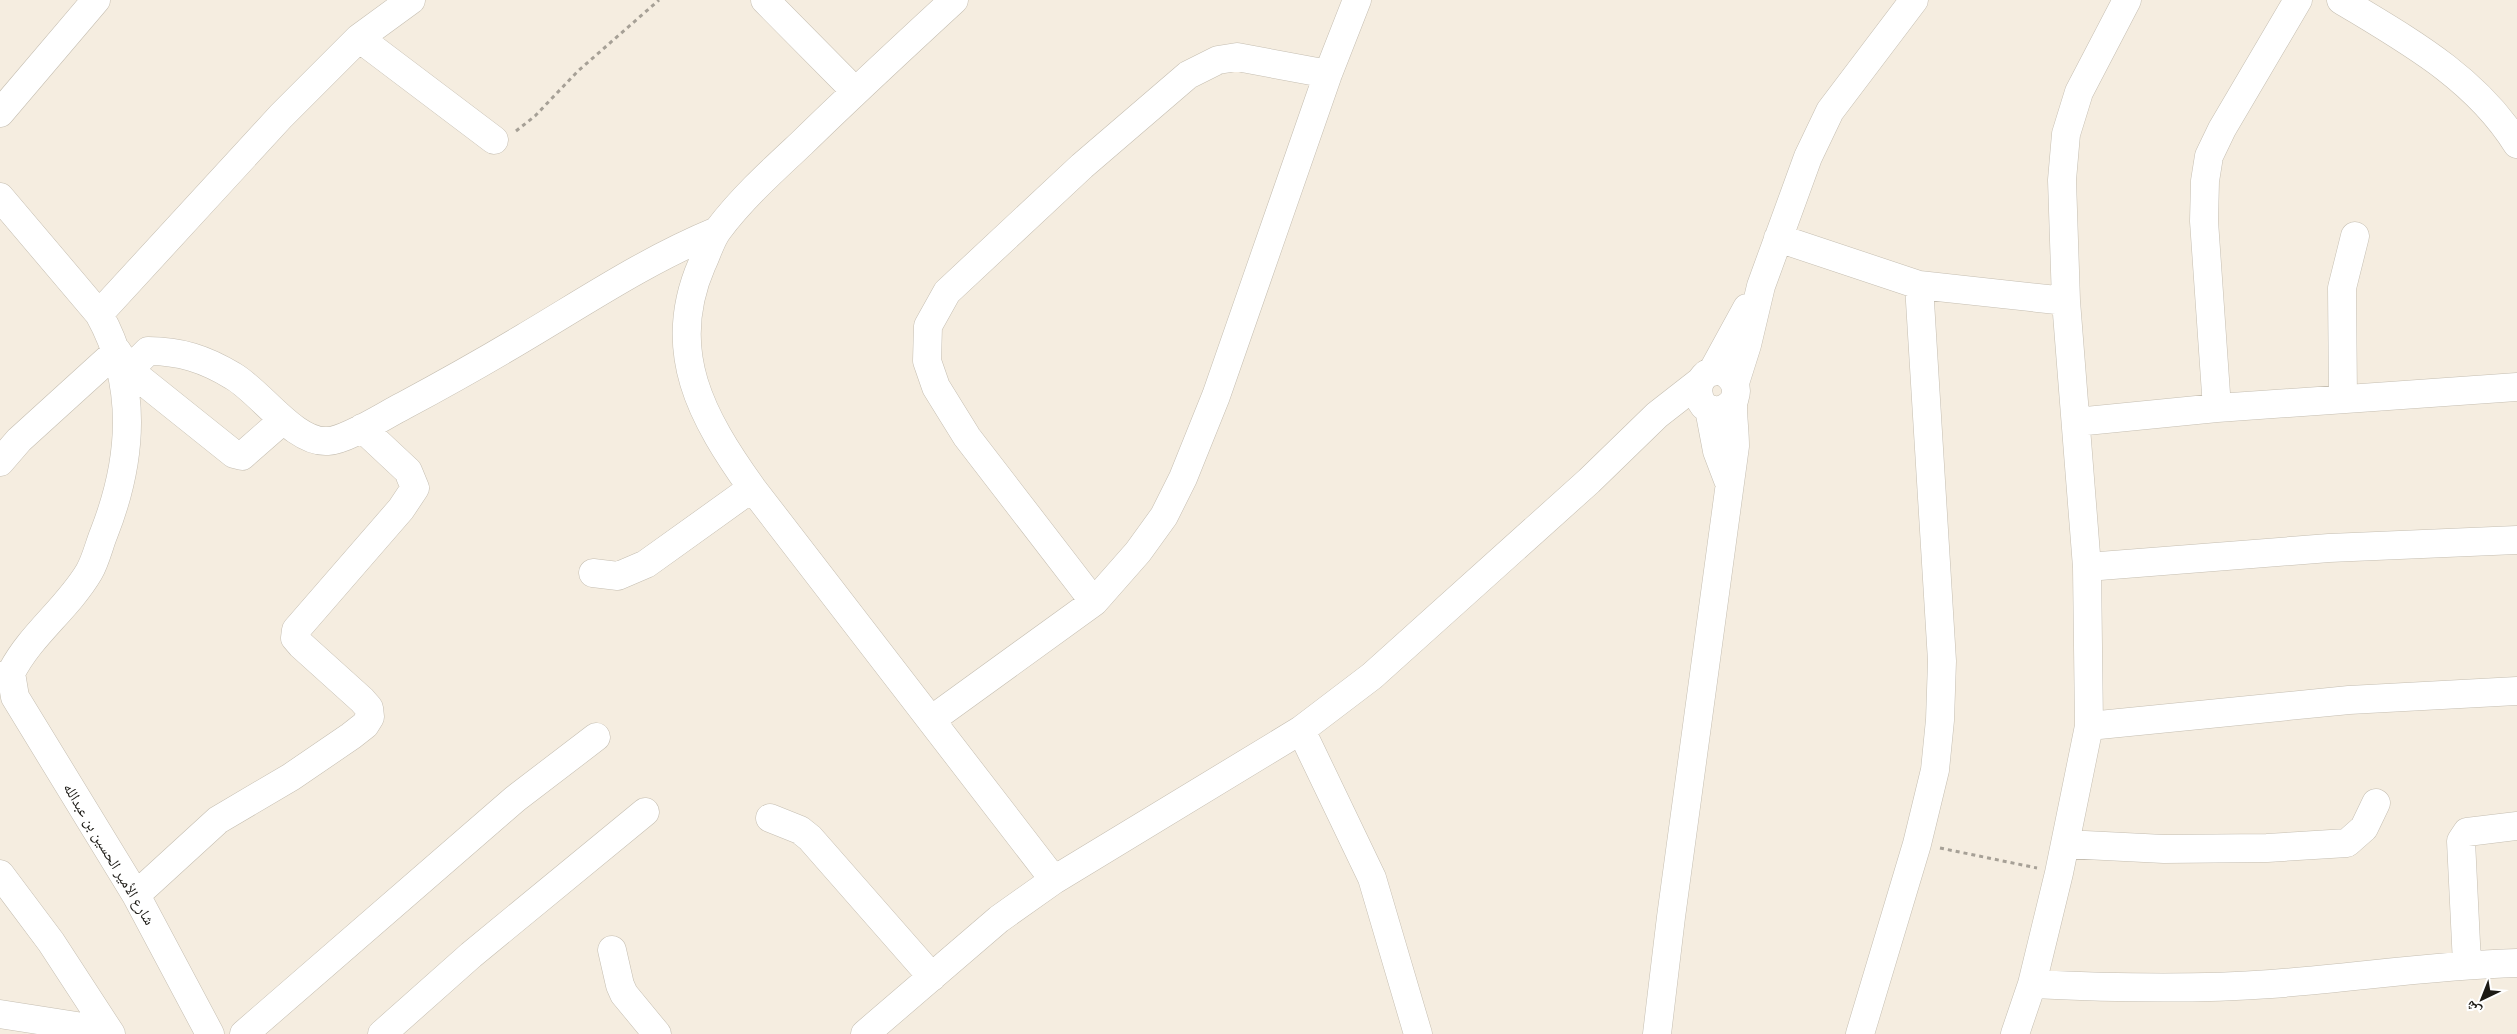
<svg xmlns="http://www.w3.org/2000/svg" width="2517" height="1034" viewBox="0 0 2517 1034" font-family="'IBM Plex Sans','Noto Naskh Arabic',sans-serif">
  <rect width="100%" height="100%" fill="#f5ede0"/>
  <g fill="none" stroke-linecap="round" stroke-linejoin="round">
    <defs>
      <path id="minor" d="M 765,0 L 855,91
        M 954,0 C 903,47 852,94 802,143 C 773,170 742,198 718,230 C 711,239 707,254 702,264 C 664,351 702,418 752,488 L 1054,880
        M 2341,0 C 2407,40 2475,77 2517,144
        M 359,38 L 494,140
        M 0,113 L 96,0
        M 0,197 L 99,314 C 138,384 133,459 104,533 C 99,545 96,560 89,572 C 67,609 30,635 11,673 L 0,677
        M 1778,238 L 1919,285 L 2066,301
        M 99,314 L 281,116 L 359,38 L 411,0
        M 129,370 L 148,351 C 180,351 205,359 233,376 C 261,392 295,444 328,441 C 347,440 385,415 403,406 C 444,384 485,361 525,337 C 589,299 647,260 717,231
        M 1712,372 L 1747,308
        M 1735,383 L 1747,345 L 1761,286 L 1808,157 L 1830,111 L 1914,0
        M 2343,399 L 2342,288 L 2355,236
        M 2217,408 L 2204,221 L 2205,181 L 2209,156 L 2222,129 L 2298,0
        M 1709,409 L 1717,451 L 1728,480
        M 2076,422 L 2217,408 L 2517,387
        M 0,462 L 19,440 L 117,351 L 129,370 L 234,454 L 242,456 L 283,420
        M 2087,567 L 2329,548 L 2517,540
        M 593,573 L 618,576 L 646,564 L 752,488
        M 1094,602 L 967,437 L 936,387 L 927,361 L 928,326 L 947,292 L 1082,166 L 1188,75 L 1218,60 L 1237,57 L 1328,74
        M 11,673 L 15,697 L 136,895 L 210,1034
        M 931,720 L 1094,602 L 1138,552 L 1164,516 L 1183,478 L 1216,396 L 1328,74 L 1357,0
        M 2089,726 L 2349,700 L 2517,691
        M 1301,730 L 1372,878 L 1418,1034
        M 770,818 L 800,830 L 810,838 L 932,977
        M 2065,844 L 2164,849 L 2267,848 L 2347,843 L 2364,828 L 2376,803
        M 0,874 L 51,942 L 111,1034
        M 136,895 L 218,820 L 291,777 L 351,736 L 365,725 L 370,717 L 369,708 L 362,700 L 301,645 L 295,638 L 296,630 L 401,509 L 415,488 L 408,471 L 362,428
        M 612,950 L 620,985 L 624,994 L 657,1034
        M 2467,964 L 2461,841 L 2467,832 L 2517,826
        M 2032,984 C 2111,988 2191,990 2271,984 C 2353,978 2435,965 2517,963
        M 0,1014 L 83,1027 L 104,1034
        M 244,1034 L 515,799 L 596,737
        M 382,1034 L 471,955 L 645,812
        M 865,1034 L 999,919 L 1054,880 L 1301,730 L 1372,676 L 1589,481 L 1657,415 L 1698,383
        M 1657,1034 L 1671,917 L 1735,446 C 1735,433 1733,419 1733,406 C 1733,401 1736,396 1736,391 C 1736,385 1734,381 1730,377 C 1712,359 1687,384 1704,406 C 1715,413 1723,411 1732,403
        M 1860,1034 L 1917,844 L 1935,770 L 1940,720 L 1942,661 L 1919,285
        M 2015,1034 L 2032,984 L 2059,873 L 2089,726 L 2087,567 L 2066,301 L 2062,180 L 2066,134 L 2079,92 L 2127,0"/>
    </defs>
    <use href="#minor" stroke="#c5beb1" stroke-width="29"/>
    <path stroke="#a6a096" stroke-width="3" stroke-dasharray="4 4" stroke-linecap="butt" d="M 516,131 L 535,116 L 578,71 L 659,0
      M 1940,848 L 2037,868"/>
    <use href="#minor" stroke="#fff" stroke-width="28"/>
  </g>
  <g text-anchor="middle" stroke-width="4" stroke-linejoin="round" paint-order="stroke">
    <g font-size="15" fill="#1c1a15" stroke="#fff">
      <text transform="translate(109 854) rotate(59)" y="5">شارع الأمير الحسين بن عبدالله</text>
    </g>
  </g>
  <g transform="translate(2482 999) rotate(223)" stroke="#ffffff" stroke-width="4" paint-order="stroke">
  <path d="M0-4L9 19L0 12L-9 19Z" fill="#1c1a15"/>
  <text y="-8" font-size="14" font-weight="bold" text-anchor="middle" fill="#1c1a15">ش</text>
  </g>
</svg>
